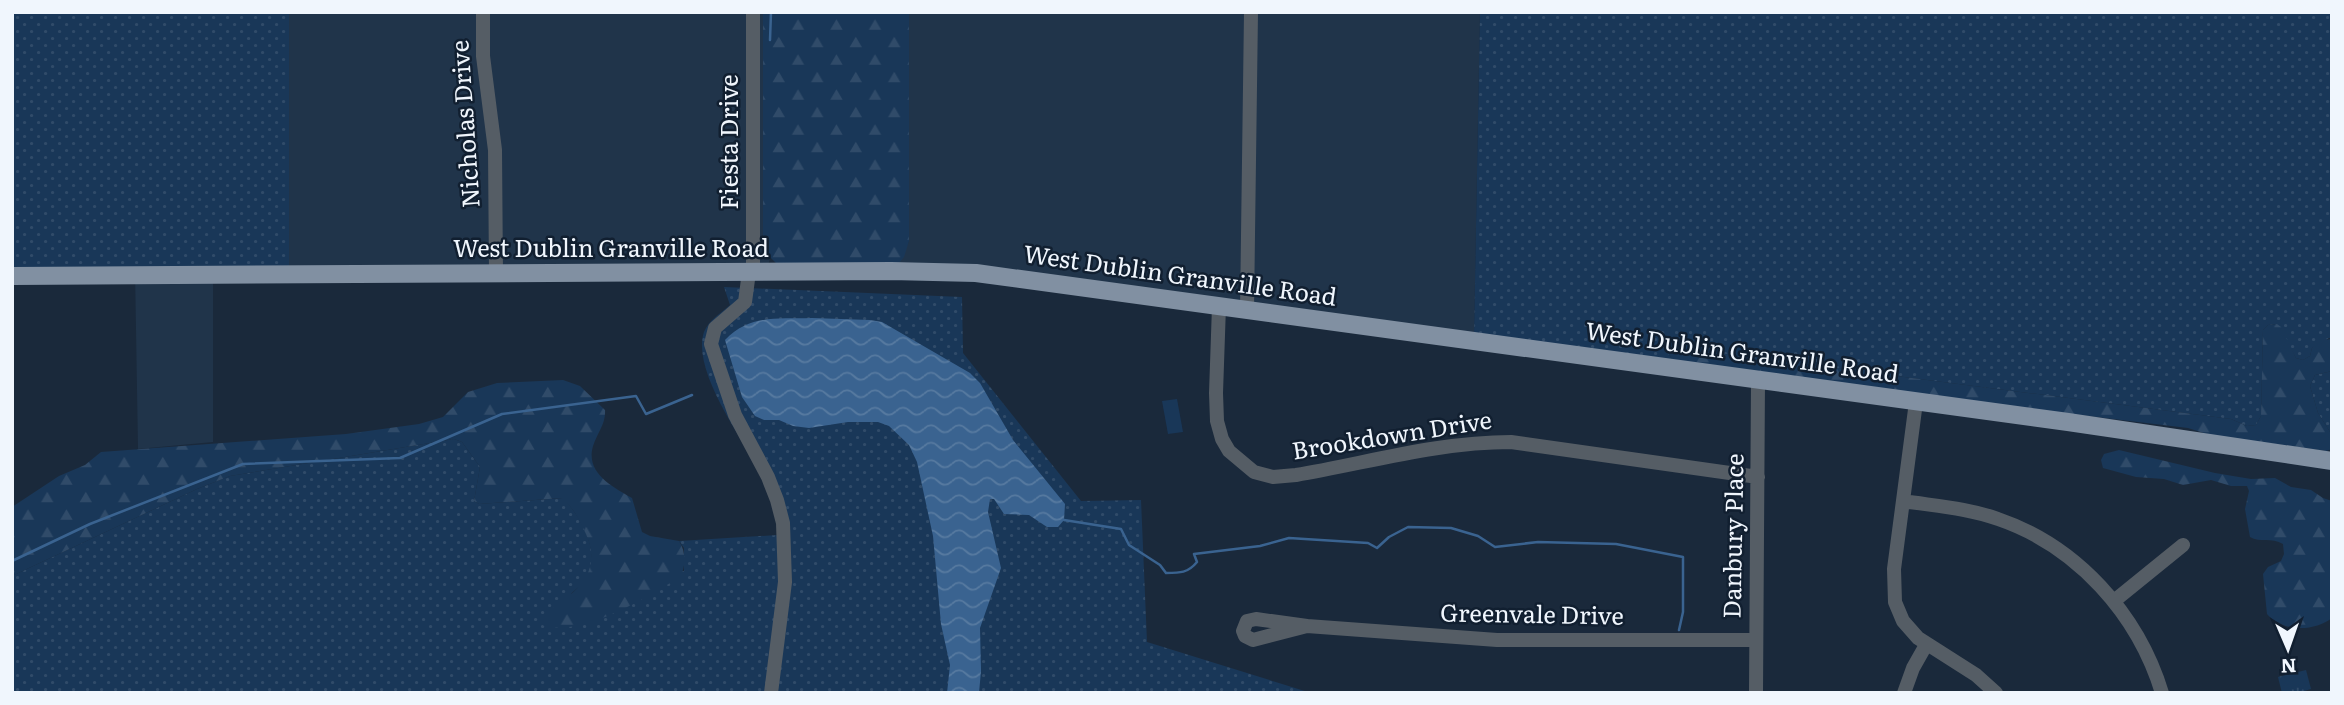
<svg xmlns="http://www.w3.org/2000/svg" width="2344" height="705" viewBox="0 0 2344 705" font-family="Literata,serif">
  <defs>
    <pattern id="grass-dots" width="8" height="8" patternUnits="userSpaceOnUse" patternTransform="scale(1.75)"><rect width="8" height="8" fill="#193758"/><path d="M2 2h.1M6 6h.1" fill="none" stroke="#304b69" stroke-width="1.8" stroke-linecap="round"/></pattern>
    <pattern id="forest-firs" width="22" height="20" patternUnits="userSpaceOnUse" patternTransform="scale(1.75)"><rect width="22" height="20" fill="#193758"/><path d="M5 1l3.5 6h-7zM16 11l3.5 6h-7z" fill="#304b69"/></pattern>
    <pattern id="park-tufts" width="24" height="20" patternUnits="userSpaceOnUse" patternTransform="scale(1.75)"><rect width="24" height="20" fill="#193758"/><path d="M3 7l-1-3M5 7V3M7 7l1-3M15 17l-1-3M17 17v-4M19 17l1-3" fill="none" stroke="#304b69"/></pattern>
    <pattern id="water-waves" width="16" height="10" patternUnits="userSpaceOnUse" patternTransform="scale(1.75)"><rect width="16" height="10" fill="#3a6390"/><path d="M0 5q4-4 8 0t8 0" fill="none" stroke="#577aa0"/></pattern>
  </defs>
  <rect width="100%" height="100%" fill="#1a293b"/>
  <path fill="#20344a" d="M 289,12 L 763,12 L 763,238 L 764,246 L 770,259 L 765,275 L 213,275 L 213,442 L 138,449 L 135,270 L 289,270 Z
    M 909,12 L 1480,12 L 1474,336 L 899,263 L 909,241 Z"/>
  <path fill="url(#grass-dots)" d="M 12,12 L 289,12 L 289,270 L 12,271 Z
    M 1480,12 L 2332,12 L 2332,339 L 2329,338 L 2312,348 L 2310,356 L 2303,360 L 2296,358 L 2277,324 L 2268,325 L 2263,330 L 2261,416 L 2256,425 L 2247,426 L 2231,419 L 1672,347 L 1668,353 L 1674,362 L 1474,336 Z
    M 724,287 L 962,297 L 963,353 L 1081,501 L 1141,500 L 1147,642 L 1311,693 L 12,693 L 12,576 L 197,489 L 230,476 L 454,439 L 462,442 L 480,467 L 474,501 L 479,504 L 563,498 C 580,515 602,554 587,578 C 583,584 576,589 571,594 L 684,571 L 684,548 L 679,541 L 778,535 C 775,514 772,493 761,473 C 743,440 691,370 704,332 C 709,320 721,313 730,305 Z
    M 2332,371 L 2332,435 L 2318,413 L 2310,386 L 2315,375 Z"/>
  <path fill="url(#forest-firs)" d="M 763,12 L 909,12 L 909,241 L 904,257 L 899,263 L 777,264 L 766,253 L 763,238 Z
    M 2277,324 L 2281,327 L 2296,358 L 2303,360 L 2310,356 L 2312,348 L 2321,340 L 2332,339 L 2332,371 L 2315,375 L 2310,386 L 2318,413 L 2332,435 L 2332,449 L 2326,451 L 2210,435 L 2188,428 L 1938,398 L 1674,362 L 1668,353 L 1672,347 L 2231,419 L 2247,426 L 2256,425 L 2261,416 L 2263,330 L 2268,325 Z
    M 563,380 L 580,386 L 605,410 C 606,424 597,433 593,446 C 585,473 613,487 632,498 L 642,532 L 650,536 L 679,541 C 686,551 686,567 680,577 C 649,596 577,641 540,624 L 538,619 C 569,596 605,578 586,534 C 579,519 574,509 562,498 L 479,504 L 474,501 L 480,467 L 462,442 L 454,439 L 230,476 L 197,489 L 12,576 L 12,507 L 59,476 L 85,465 L 101,452 L 346,434 L 419,424 L 443,417 L 468,392 L 497,383 Z
    M 2119,450 L 2215,473 L 2251,479 L 2275,478 L 2291,487 L 2311,490 L 2323,498 L 2332,501 L 2332,618 C 2314,632 2282,632 2267,614 L 2263,574 L 2268,567 L 2281,561 L 2284,554 L 2283,544 C 2272,537 2260,543 2250,537 L 2245,509 L 2249,491 L 2247,486 L 2231,486 L 2211,480 L 2183,485 L 2164,479 L 2136,477 L 2103,468 L 2101,460 L 2104,454 Z"/>
  <path fill="url(#park-tufts)" d="M 2306,670 L 2311,689 L 2297,693 L 2282,693 L 2278,677 Z"/>
  <path fill="#193758" d="M 1177,399 L 1183,432 L 1168,434 L 1162,401 Z"/>
  <path fill="url(#water-waves)" d="M 812,318 L 870,320 L 882,322 L 970,373 L 980,383 L 1013,440 L 1065,504 L 1064,520 L 1058,527 L 1047,527 L 1029,515 L 1004,514 L 994,499 L 990,499 L 988,512 L 1001,568 L 980,628 L 981,671 L 979,693 L 947,693 L 950,665 L 941,624 L 933,536 L 917,462 L 909,445 L 889,426 L 878,422 L 848,422 L 809,428 L 793,426 L 779,420 L 764,420 L 755,416 L 742,397 L 725,340 C 750,314 778,319 812,318 Z"/>
  <g fill="none" stroke-linecap="round" stroke-linejoin="round">
    <path stroke="#3a6390" stroke-width="2.5" d="M 770,40 L 771,12
      M 1064,520 L 1121,529 L 1129,545 L 1160,565 L 1166,573 C 1180,573 1188,573 1197,562 L 1194,554 L 1260,546 L 1289,538 L 1368,543 L 1377,548 L 1389,537 L 1408,527 L 1451,528 L 1478,536 L 1495,547 L 1538,542 L 1616,544 L 1683,557 L 1683,612 L 1679,630
      M 12,561 L 90,524 L 243,464 L 400,458 L 502,414 L 636,396 L 646,414 L 692,395"/>
    <path stroke="#555d65" stroke-width="14" d="M 483,12 L 483,56 L 495,150 L 496,274
      M 749,272 L 745,302 L 715,328 L 711,344 L 735,415 L 768,477 L 777,500 L 783,523 L 785,582 L 771,693
      M 753,272 L 753,12
      M 1219,306 L 1216,393 L 1217,421 L 1222,439 L 1229,451 L 1254,472 L 1273,477 L 1296,475 C 1367,463 1438,442 1511,442 L 1758,477
      M 1247,310 L 1251,12
      M 1916,402 L 1894,569 L 1895,602 L 1903,621 L 1918,638 L 1976,675 L 1996,693
      M 1903,501 C 1935,506 1968,508 1998,519 C 2077,546 2138,614 2162,693
      M 2114,601 L 2183,545
      M 1307,626 L 1256,619 L 1247,621 L 1243,631 L 1245,636 L 1253,640 L 1307,626 L 1497,640 L 1756,640
      M 1756,693 L 1758,380
      M 1904,693 L 1913,668 L 1926,645"/>
    <path stroke="#8190a2" stroke-width="18" d="M 12,276 L 891,271 L 976,273 L 2068,422 L 2332,461"/>
  </g>
  <g text-anchor="middle" stroke-width="5" stroke-linejoin="round" paint-order="stroke">
    <g font-size="24" fill="#f0f6fd" stroke="#111f30">
      <text transform="translate(466 124) rotate(-94)" y="8">Nicholas Drive</text>
      <text transform="translate(730 142) rotate(-90)" y="8">Fiesta Drive</text>
      <text x="611" y="257">West Dublin Granville Road</text>
      <text transform="translate(1180 276) rotate(8)" y="8">West Dublin Granville Road</text>
      <text transform="translate(1742 353) rotate(8)" y="8">West Dublin Granville Road</text>
      <text transform="translate(1392 436) rotate(-9)" y="8">Brookdown Drive</text>
      <text transform="translate(1734 536) rotate(-89)" y="8">Danbury Place</text>
      <text transform="translate(1532 615) rotate(1)" y="8">Greenvale Drive</text>
    </g>
  </g>
  <rect width="2344" height="705" fill="none" stroke="#f0f6fd" stroke-width="28"/>
  <g transform="translate(2288 649) rotate(178)" stroke="#111f30" stroke-width="5" paint-order="stroke">
  <path d="M0-5L12 26L0 18L-12 26Z" fill="#f0f6fd"/>
  <text y="-10" font-size="19" font-weight="bold" text-anchor="middle" fill="#f0f6fd">N</text>
  </g>
</svg>
